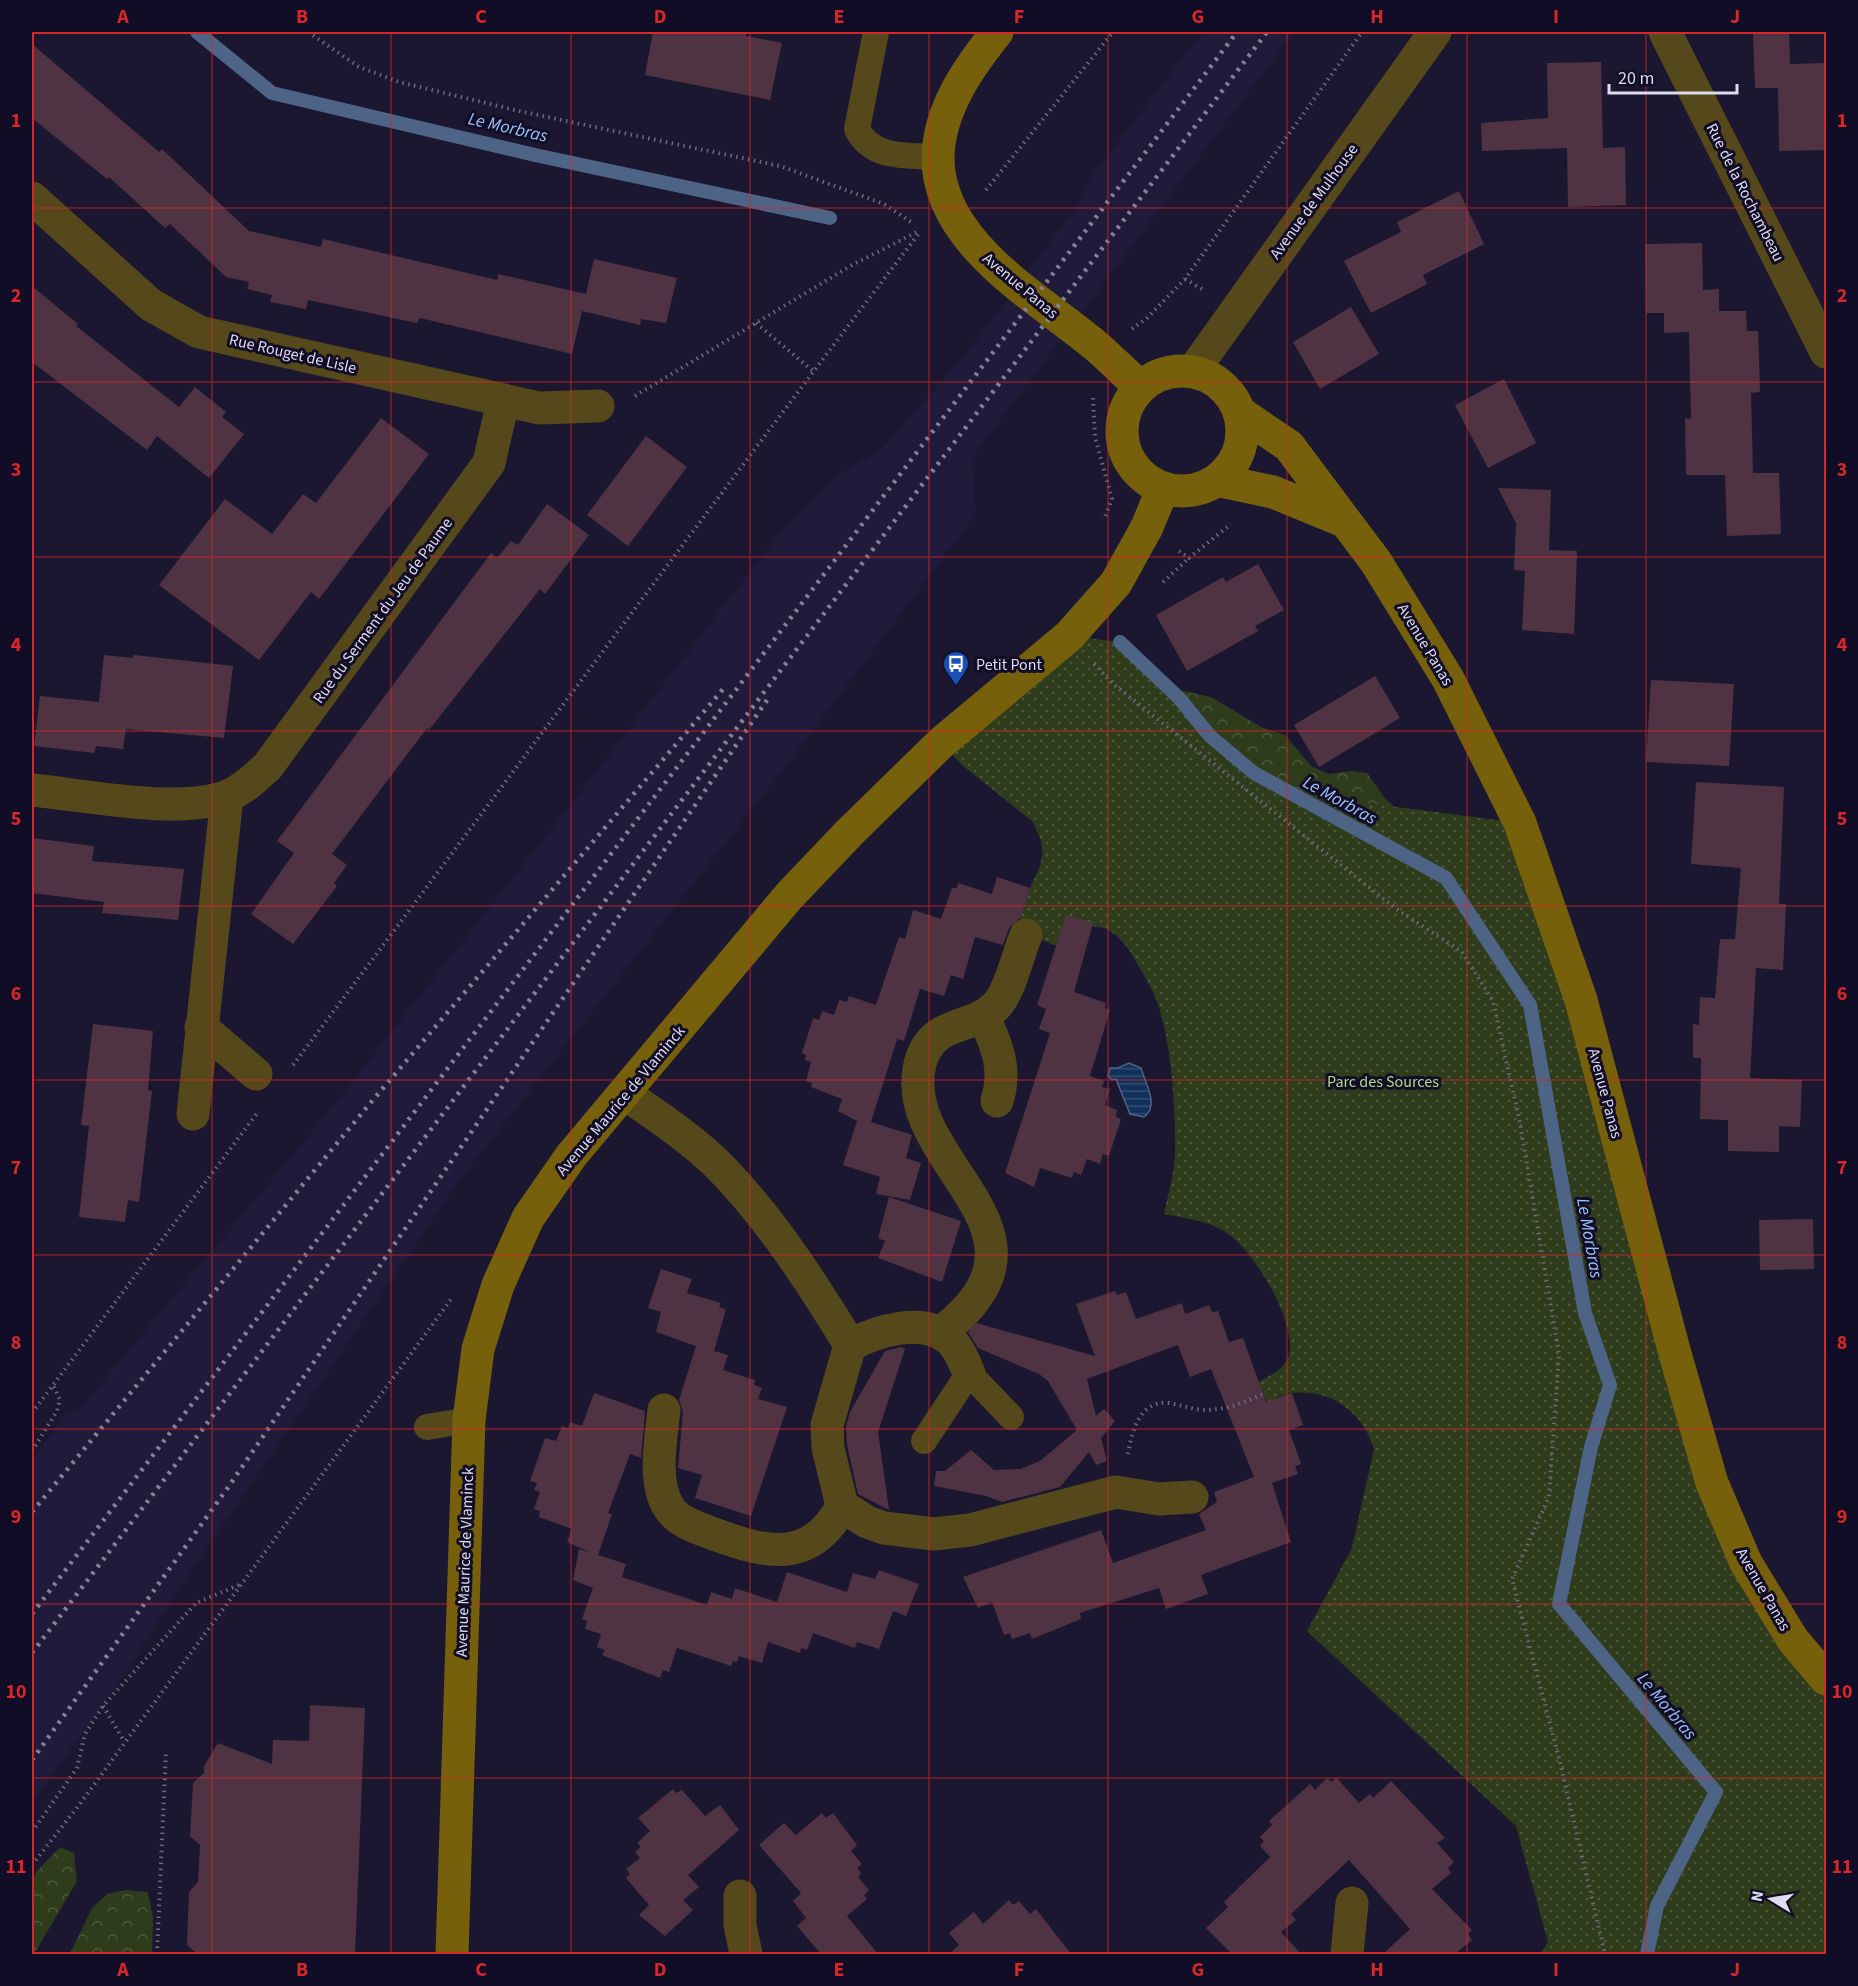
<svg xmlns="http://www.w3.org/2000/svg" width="1858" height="1986" viewBox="0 0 1858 1986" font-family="'Source Sans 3',sans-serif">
  <defs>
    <pattern id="forest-crowns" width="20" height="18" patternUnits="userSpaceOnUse" patternTransform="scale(1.5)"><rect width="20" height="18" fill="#2e3c1c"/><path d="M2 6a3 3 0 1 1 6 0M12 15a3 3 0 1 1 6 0" fill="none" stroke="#4c583d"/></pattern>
    <pattern id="park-dots" width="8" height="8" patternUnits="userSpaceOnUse" patternTransform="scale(1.5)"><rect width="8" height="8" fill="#2e3c1c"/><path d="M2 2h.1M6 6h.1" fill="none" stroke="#4c583d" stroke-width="1.8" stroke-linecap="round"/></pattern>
    <pattern id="water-rules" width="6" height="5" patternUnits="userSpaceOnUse" patternTransform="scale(1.5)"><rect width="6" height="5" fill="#11315b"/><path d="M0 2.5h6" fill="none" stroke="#334e73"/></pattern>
  </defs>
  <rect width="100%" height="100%" fill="#1b1730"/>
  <path fill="#211b3b" d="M 1203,32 L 1294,32 L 972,457 L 976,514 L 789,762 L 461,1178 L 187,1577 L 107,1700 L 32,1802 L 32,1462 L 65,1414 L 80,1409 L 323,1119 L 562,816 L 777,537 L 839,475 L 884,447 L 967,353 L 1074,211 L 1092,176 Z"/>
  <path fill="url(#forest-crowns)" d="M 1156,685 L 1211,697 L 1261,727 L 1285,735 L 1311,766 L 1329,774 L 1351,771 L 1367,773 L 1384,797 L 1402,815 L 1077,767 Z
    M 60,1847 L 74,1853 L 77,1881 L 34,1954 L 32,1954 L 32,1880 L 37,1871 Z
    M 126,1890 L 148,1892 L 153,1918 L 152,1954 L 70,1954 L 92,1908 L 107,1894 Z"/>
  <path fill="url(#park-dots)" d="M 1069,636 L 1120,642 L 1179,698 L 1210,736 L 1254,773 L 1289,793 L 1520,823 L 1712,1483 L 1826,1679 L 1826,1954 L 1540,1954 L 1548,1942 L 1516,1826 L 1307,1631 L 1352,1548 L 1374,1449 C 1363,1413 1332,1389 1293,1393 C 1284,1394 1275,1399 1267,1402 L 1258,1382 C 1270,1376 1285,1369 1289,1355 C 1297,1321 1252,1246 1222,1230 C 1205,1220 1183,1218 1164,1214 C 1168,1194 1175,1172 1175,1151 C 1176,1111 1171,1039 1157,1002 C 1150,983 1139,967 1129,950 C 1120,936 1102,920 1084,929 C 1077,933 1070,942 1064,948 L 1026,935 L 1017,928 L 1030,888 L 1040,866 L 1043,852 L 1040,838 L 1033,822 L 962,765 L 941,743 Z"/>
  <path fill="url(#water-rules)" stroke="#4e6487" stroke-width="1.5" d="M 1129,1063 L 1141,1068 C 1145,1083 1160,1106 1144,1117 L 1130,1114 L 1116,1079 L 1112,1080 L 1108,1076 L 1110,1068 L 1118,1068 Z"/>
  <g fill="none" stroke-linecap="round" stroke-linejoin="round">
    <path stroke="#4e6487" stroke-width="14" d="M 197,32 L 272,93 L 535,155 L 830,218
      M 1120,642 L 1179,698 L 1210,736 L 1254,773 L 1446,878 L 1530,1005 L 1585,1313 L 1610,1385 L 1591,1447 L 1559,1604 L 1716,1792 L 1657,1906 L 1647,1954"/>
  </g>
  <path fill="#503343" d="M 653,32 L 746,32 L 746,36 L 782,43 L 770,100 L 645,75 Z
    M 1753,32 L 1789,32 L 1790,64 L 1827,63 L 1827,150 L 1779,151 L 1778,88 L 1755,88 Z
    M 32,44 L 159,152 L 162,149 L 249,231 L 321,247 L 323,239 L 497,280 L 498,274 L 586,294 L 594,259 L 677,278 L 666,323 L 641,319 L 640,325 L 582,311 L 572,354 L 420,318 L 417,323 L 308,300 L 306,309 L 270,302 L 272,295 L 247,289 L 249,282 L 226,277 L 170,224 L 165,228 L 109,177 L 107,179 L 32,118 Z
    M 1601,62 L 1603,148 L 1625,147 L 1626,205 L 1568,207 L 1567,148 L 1482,151 L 1481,123 L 1548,118 L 1547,63 Z
    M 1459,191 L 1484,244 L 1423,275 L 1427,284 L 1371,313 L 1344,261 L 1401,232 L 1397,222 Z
    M 1702,243 L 1703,290 L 1719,289 L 1719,311 L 1746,311 L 1747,331 L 1758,331 L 1760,392 L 1751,393 L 1753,473 L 1779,473 L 1781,534 L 1727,536 L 1725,475 L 1686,475 L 1685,418 L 1691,419 L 1689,332 L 1664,333 L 1664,313 L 1646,313 L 1645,244 Z
    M 32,286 L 78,324 L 76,326 L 179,407 L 195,387 L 226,412 L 222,417 L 244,434 L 209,478 L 157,436 L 147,450 L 32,362 Z
    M 1351,307 L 1379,354 L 1320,389 L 1293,342 Z
    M 1504,379 L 1536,443 L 1488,468 L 1455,405 Z
    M 381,418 L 429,454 L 319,599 L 311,592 L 259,660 L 159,585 L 225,499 L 272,534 L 303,494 L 316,503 Z
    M 646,436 L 687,467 L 628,546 L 587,515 Z
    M 1498,488 L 1551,490 L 1549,550 L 1577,551 L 1574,634 L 1522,630 L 1525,571 L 1514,570 L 1516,523 Z
    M 547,504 L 589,535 L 545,594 L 540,589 L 429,730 L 427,728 L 332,854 L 347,865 L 334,883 L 337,886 L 293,944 L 251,914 L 294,853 L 277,841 L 491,553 L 497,558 L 511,541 L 518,545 Z
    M 1258,564 L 1284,610 L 1255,626 L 1258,631 L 1187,671 L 1156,615 L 1223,577 L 1226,582 Z
    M 104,655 L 133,658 L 134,655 L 233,666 L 224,738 L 126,729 L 123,749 L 96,746 L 94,753 L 34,746 L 40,696 L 99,702 Z
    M 1375,676 L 1400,718 L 1319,767 L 1294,725 Z
    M 1651,680 L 1734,684 L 1729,766 L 1646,762 Z
    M 1696,782 L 1784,787 L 1779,904 L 1786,904 L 1783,970 L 1756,968 L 1750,1078 L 1802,1080 L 1800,1127 L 1779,1126 L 1779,1152 L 1728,1151 L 1728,1120 L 1700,1119 L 1701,1058 L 1693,1058 L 1693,1024 L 1699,1025 L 1700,997 L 1715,998 L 1720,939 L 1735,939 L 1741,868 L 1691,864 Z
    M 32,838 L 94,846 L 92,861 L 184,869 L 178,920 L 102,913 L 104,902 L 32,893 Z
    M 997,877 L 1030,888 L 1021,917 L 1009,928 L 1003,945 L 975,937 L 963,979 L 951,975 L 944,996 L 920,989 L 904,1041 L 897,1039 L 871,1122 L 912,1135 L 906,1158 L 921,1163 L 910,1200 L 876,1194 L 880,1177 L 843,1165 L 857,1121 L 838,1111 L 842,1099 L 811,1087 L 812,1083 L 806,1081 L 811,1062 L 805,1060 L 806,1055 L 802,1053 L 813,1018 L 819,1020 L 822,1011 L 834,1015 L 839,1000 L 847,1002 L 849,996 L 876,1005 L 899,937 L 905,939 L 913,910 L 941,919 L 952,888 L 957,888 L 958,883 L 992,894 Z
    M 1066,915 L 1093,923 L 1074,992 L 1106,1003 L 1105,1008 L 1110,1010 L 1090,1076 L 1104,1081 L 1102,1087 L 1110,1089 L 1105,1105 L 1117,1110 L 1116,1117 L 1121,1119 L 1109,1156 L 1103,1154 L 1100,1164 L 1087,1159 L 1081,1175 L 1074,1172 L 1072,1178 L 1040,1168 L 1034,1187 L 1005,1173 L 1050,1033 L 1039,1029 L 1046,1009 L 1037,1005 Z
    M 93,1024 L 153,1031 L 148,1090 L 152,1091 L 139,1202 L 128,1200 L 125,1222 L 79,1217 L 89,1126 L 81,1125 Z
    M 889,1197 L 961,1221 L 942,1282 L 878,1258 L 885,1241 L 878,1238 Z
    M 1813,1219 L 1814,1269 L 1760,1270 L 1759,1220 Z
    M 661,1269 L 692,1279 L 687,1293 L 721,1303 L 719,1307 L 726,1309 L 714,1351 L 728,1355 L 723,1370 L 755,1380 L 754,1385 L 762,1388 L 758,1399 L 787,1407 L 751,1516 L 695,1498 L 702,1475 L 678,1468 L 683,1412 L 679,1400 L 696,1346 L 656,1332 L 661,1312 L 648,1308 Z
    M 1115,1291 L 1117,1295 L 1126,1292 L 1136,1319 L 1182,1303 L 1185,1314 L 1209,1305 L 1212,1312 L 1218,1311 L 1229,1342 L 1243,1338 L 1266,1402 L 1292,1393 L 1303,1425 L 1289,1430 L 1301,1464 L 1295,1466 L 1298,1474 L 1272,1483 L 1291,1542 L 1201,1575 L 1208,1594 L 1166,1609 L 1159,1588 L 1080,1613 L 1081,1619 L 1032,1639 L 1030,1633 L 1012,1639 L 1010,1633 L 1004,1635 L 992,1602 L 978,1608 L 963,1577 L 1101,1530 L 1113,1563 L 1206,1530 L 1199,1514 L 1217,1502 L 1214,1492 L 1254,1477 L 1211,1369 L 1190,1377 L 1178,1345 L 1087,1379 L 1096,1416 L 1104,1409 L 1115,1421 L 1101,1438 L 1107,1461 L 1096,1465 L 1089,1452 L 1060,1487 L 1002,1502 L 986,1496 L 934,1486 L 936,1471 L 945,1471 L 971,1450 L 994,1470 L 1020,1469 L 1040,1461 L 1077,1430 L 1048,1381 L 1039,1374 L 978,1348 L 968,1332 L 976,1323 L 1095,1356 L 1076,1304 Z
    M 901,1347 L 905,1349 L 878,1432 L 889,1510 L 858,1494 L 847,1445 L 846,1427 L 850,1412 L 885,1351 Z
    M 594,1393 L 645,1411 L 641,1458 L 630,1454 L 608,1513 L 612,1514 L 598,1555 L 626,1564 L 622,1577 L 707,1605 L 711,1592 L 732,1599 L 735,1588 L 777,1602 L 787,1572 L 847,1592 L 853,1573 L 875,1579 L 879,1570 L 919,1584 L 906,1616 L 893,1611 L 879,1649 L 857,1642 L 855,1648 L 813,1633 L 807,1650 L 801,1648 L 800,1653 L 768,1642 L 762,1663 L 739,1656 L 737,1662 L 733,1661 L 731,1666 L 677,1648 L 669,1672 L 663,1670 L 660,1678 L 602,1655 L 605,1650 L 597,1647 L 601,1634 L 585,1629 L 587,1621 L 582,1619 L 593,1588 L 573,1580 L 579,1549 L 592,1553 L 567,1542 L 572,1529 L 539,1517 L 540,1511 L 534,1509 L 540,1492 L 534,1490 L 537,1483 L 530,1481 L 545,1438 L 556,1441 L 562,1426 L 568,1428 L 570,1422 L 582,1426 Z
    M 310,1705 L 365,1708 L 355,1954 L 197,1954 L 187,1945 L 189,1892 L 198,1882 L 200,1845 L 190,1836 L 193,1783 L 204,1773 L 204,1766 L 218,1743 L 272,1764 L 273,1740 L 309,1741 Z
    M 1336,1777 L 1359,1803 L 1370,1794 L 1373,1798 L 1391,1781 L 1445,1838 L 1437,1843 L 1454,1862 L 1448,1868 L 1451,1873 L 1432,1889 L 1472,1930 L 1468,1934 L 1472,1940 L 1455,1954 L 1383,1954 L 1410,1929 L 1349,1860 L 1291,1914 L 1296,1920 L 1281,1932 L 1301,1954 L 1232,1954 L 1206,1928 L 1228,1907 L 1224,1902 L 1270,1857 L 1260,1846 L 1264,1841 L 1260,1837 L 1272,1825 L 1269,1821 L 1310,1784 L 1315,1790 L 1327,1778 L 1332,1782 Z
    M 673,1789 L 676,1793 L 682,1790 L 705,1816 L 720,1805 L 739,1830 L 688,1875 L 699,1887 L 683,1900 L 693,1910 L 665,1936 L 639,1915 L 649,1905 L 626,1878 L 630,1874 L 626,1869 L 640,1858 L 635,1852 L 641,1847 L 637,1843 L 650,1831 L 638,1818 Z
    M 822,1813 L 826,1818 L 833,1813 L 857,1845 L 851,1851 L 862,1864 L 857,1868 L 861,1873 L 858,1877 L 869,1890 L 864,1895 L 867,1899 L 847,1916 L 878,1954 L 821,1954 L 797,1926 L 806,1918 L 793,1901 L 801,1893 L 759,1845 L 784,1823 L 796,1835 Z
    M 1009,1900 L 1013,1905 L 1019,1901 L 1030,1914 L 1036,1909 L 1071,1954 L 949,1954 L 959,1945 L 949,1933 L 974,1912 L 983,1924 Z"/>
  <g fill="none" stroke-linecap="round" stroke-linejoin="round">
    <path stroke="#6d6a80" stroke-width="4" stroke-dasharray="1.5 4.5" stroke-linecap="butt" d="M 308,32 L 359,67 L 399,82 L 519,111 L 780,166 L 884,204 L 914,224
      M 986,190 L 1113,32
      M 1185,279 L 1205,291
      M 756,323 L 813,371
      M 1132,329 L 1147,318 L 1185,279 L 1362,32
      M 635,396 L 852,265 L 919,231
      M 1093,398 L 1095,437 L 1112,499 L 1104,519
      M 1179,551 L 1189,558 L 1231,524
      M 1163,582 L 1189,558
      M 1094,664 L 1112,683 L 1395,908 L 1462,952 L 1493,1001 L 1520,1123 L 1559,1354 L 1549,1497 L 1512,1579 L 1560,1762 L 1605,1954
      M 293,1065 C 502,788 708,508 920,232
      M 32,1413 L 258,1112
      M 32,1451 L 57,1411 L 60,1400 L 53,1385
      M 1128,1454 C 1132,1430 1140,1400 1169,1403 C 1182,1405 1194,1410 1206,1410 C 1226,1410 1245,1402 1263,1394
      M 103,1706 L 124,1741
      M 32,1832 L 77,1768 L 85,1734 L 103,1706 L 196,1603 L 239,1585
      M 32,1865 L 79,1805 L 452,1298
      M 157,1954 L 166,1751"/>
    <path stroke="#55481b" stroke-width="26" d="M 876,32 L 857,129 C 872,160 908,155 938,157
      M 427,1427 L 469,1420
      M 924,1441 L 969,1373 L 1011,1417"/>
    <path stroke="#55481b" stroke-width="33" d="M 1665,32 L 1826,352
      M 32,198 L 151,305 L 199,332 L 539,408 L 598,406
      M 1193,371 L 1435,32
      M 32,790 C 85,795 178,815 228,796 C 244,789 256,777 268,766 L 489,463 L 503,401
      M 984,1017 C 997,1046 1007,1069 997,1101
      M 201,1027 L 256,1074
      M 625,1094 C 657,1116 692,1139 720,1167 C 771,1219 812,1283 850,1345 C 877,1331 924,1316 950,1340 C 959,1348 964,1362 969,1373
      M 193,1114 L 227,796
      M 940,1333 C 1076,1231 896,1164 920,1064 C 932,1018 970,1032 996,1006 C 1010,992 1018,954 1026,935
      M 850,1345 L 827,1425 L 828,1448 L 842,1506 L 867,1522 L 884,1528 L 934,1534 L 970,1530 L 1116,1492 L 1159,1499 L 1192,1497
      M 664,1410 C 661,1438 653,1481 668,1506 C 677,1522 698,1528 714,1534 C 766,1553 810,1565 842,1506
      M 740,1896 L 740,1925 L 746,1954
      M 1347,1954 L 1352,1903"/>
    <path stroke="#76600c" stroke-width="33" d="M 997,32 C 969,67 939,109 938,157 C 937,243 1039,298 1096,346 C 1111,359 1125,373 1139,386
      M1122 431a60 60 0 1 1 120 0a60 60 0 1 1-120 0Z
      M 1239,412 L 1289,446 L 1376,562 L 1448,679 L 1520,823 L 1581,1000 L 1674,1350 L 1712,1483 L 1746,1563 L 1793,1640 L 1826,1679
      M 1217,480 L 1273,492 L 1346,522
      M 452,1954 L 469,1420 L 478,1349 L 498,1285 L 528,1218 L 571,1156 L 789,896 L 850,832 L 941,743 L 1069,636 L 1116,583 L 1147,527 L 1163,488"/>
    <path stroke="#858297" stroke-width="4.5" stroke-dasharray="3 6" stroke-linecap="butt" d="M 32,1512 L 367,1107 L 724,688
      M 32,1614 L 1237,32
      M 32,1653 L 1267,32
      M 32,1760 L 229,1486 L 767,700"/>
  </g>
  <path fill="none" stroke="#d62828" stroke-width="1.5" stroke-opacity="0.55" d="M 212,32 L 212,1954M 391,32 L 391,1954M 571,32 L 571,1954M 750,32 L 750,1954M 929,32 L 929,1954M 1108,32 L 1108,1954M 1287,32 L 1287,1954M 1467,32 L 1467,1954M 1646,32 L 1646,1954M 32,208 L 1826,208M 32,382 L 1826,382M 32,557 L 1826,557M 32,731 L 1826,731M 32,906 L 1826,906M 32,1080 L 1826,1080M 32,1255 L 1826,1255M 32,1429 L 1826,1429M 32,1604 L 1826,1604M 32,1778 L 1826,1778"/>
  <defs>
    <symbol id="bus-pin" viewBox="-11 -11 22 30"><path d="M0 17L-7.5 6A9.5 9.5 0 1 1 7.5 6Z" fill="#1a4fb4" stroke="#120d26"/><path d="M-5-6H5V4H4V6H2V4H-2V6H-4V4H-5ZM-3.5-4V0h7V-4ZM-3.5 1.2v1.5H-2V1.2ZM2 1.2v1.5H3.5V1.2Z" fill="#fff"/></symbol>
  </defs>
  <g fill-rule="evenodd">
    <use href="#bus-pin" x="941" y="649" width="30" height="40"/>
  </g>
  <g text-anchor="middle" stroke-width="6" stroke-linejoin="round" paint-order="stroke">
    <g font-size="16" fill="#dedcee" stroke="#120d26">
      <text transform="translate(1746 192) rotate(63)" y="6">Rue de la Rochambeau</text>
      <text transform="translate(1313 201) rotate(-54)" y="6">Avenue de Mulhouse</text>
      <text transform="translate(1021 285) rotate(40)" y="6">Avenue Panas</text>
      <text transform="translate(293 353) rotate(13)" y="6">Rue Rouget de Lisle</text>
      <text transform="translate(382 610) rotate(-54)" y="6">Rue du Serment du Jeu de Paume</text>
      <text transform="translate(1426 644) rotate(59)" y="6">Avenue Panas</text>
      <text transform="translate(1606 1093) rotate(75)" y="6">Avenue Panas</text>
      <text transform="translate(620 1100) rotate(-50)" y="6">Avenue Maurice de Vlaminck</text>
      <text transform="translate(464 1562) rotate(-88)" y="6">Avenue Maurice de Vlaminck</text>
      <text transform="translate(1764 1589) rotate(60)" y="6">Avenue Panas</text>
    </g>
    <g font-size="16" fill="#dedcee" stroke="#120d26" text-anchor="start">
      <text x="976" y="670">Petit Pont</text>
    </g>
    <g font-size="16" fill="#b4d886" stroke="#120d26">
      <text x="1383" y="1087">Parc des Sources</text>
    </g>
    <g font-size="18" font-style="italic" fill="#9ac3fb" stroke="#120d26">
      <text transform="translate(508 127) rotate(13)" y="6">Le Morbras</text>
      <text transform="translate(1340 800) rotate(29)" y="6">Le Morbras</text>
      <text transform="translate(1590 1238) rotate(80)" y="6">Le Morbras</text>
      <text transform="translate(1667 1706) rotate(50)" y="6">Le Morbras</text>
    </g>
  </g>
  <rect width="1858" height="1986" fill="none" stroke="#120d26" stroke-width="66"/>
  <g transform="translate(1771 1899) rotate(281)" stroke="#120d26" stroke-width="4.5" paint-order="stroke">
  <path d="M0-4.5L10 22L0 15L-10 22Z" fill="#dedcee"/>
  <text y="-9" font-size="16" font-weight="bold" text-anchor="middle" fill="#dedcee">N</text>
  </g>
  <path d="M1609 84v9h128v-9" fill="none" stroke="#dedcee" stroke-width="3"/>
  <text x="1618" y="84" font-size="18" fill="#dedcee" stroke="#120d26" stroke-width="4.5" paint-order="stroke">20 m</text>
  <rect x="33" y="33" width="1792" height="1920" fill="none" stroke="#d62828" stroke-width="2"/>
  <g font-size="20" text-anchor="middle" font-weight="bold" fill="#d62828">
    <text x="123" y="23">A</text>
    <text x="302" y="23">B</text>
    <text x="481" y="23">C</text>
    <text x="660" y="23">D</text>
    <text x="839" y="23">E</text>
    <text x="1019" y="23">F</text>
    <text x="1198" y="23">G</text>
    <text x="1377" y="23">H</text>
    <text x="1556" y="23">I</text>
    <text x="1735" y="23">J</text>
    <text x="16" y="127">1</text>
    <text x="1842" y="127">1</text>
    <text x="16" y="302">2</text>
    <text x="1842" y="302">2</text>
    <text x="16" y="476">3</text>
    <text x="1842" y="476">3</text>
    <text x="16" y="651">4</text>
    <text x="1842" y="651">4</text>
    <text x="16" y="825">5</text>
    <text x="1842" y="825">5</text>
    <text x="16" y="1000">6</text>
    <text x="1842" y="1000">6</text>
    <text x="16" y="1174">7</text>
    <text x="1842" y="1174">7</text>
    <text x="16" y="1349">8</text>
    <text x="1842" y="1349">8</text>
    <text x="16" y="1523">9</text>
    <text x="1842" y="1523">9</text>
    <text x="16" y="1698">10</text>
    <text x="1842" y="1698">10</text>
    <text x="16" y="1873">11</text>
    <text x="1842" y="1873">11</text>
    <text x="123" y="1976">A</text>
    <text x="302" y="1976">B</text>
    <text x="481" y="1976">C</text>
    <text x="660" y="1976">D</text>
    <text x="839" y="1976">E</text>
    <text x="1019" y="1976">F</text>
    <text x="1198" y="1976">G</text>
    <text x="1377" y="1976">H</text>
    <text x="1556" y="1976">I</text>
    <text x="1735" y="1976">J</text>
  </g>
</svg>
